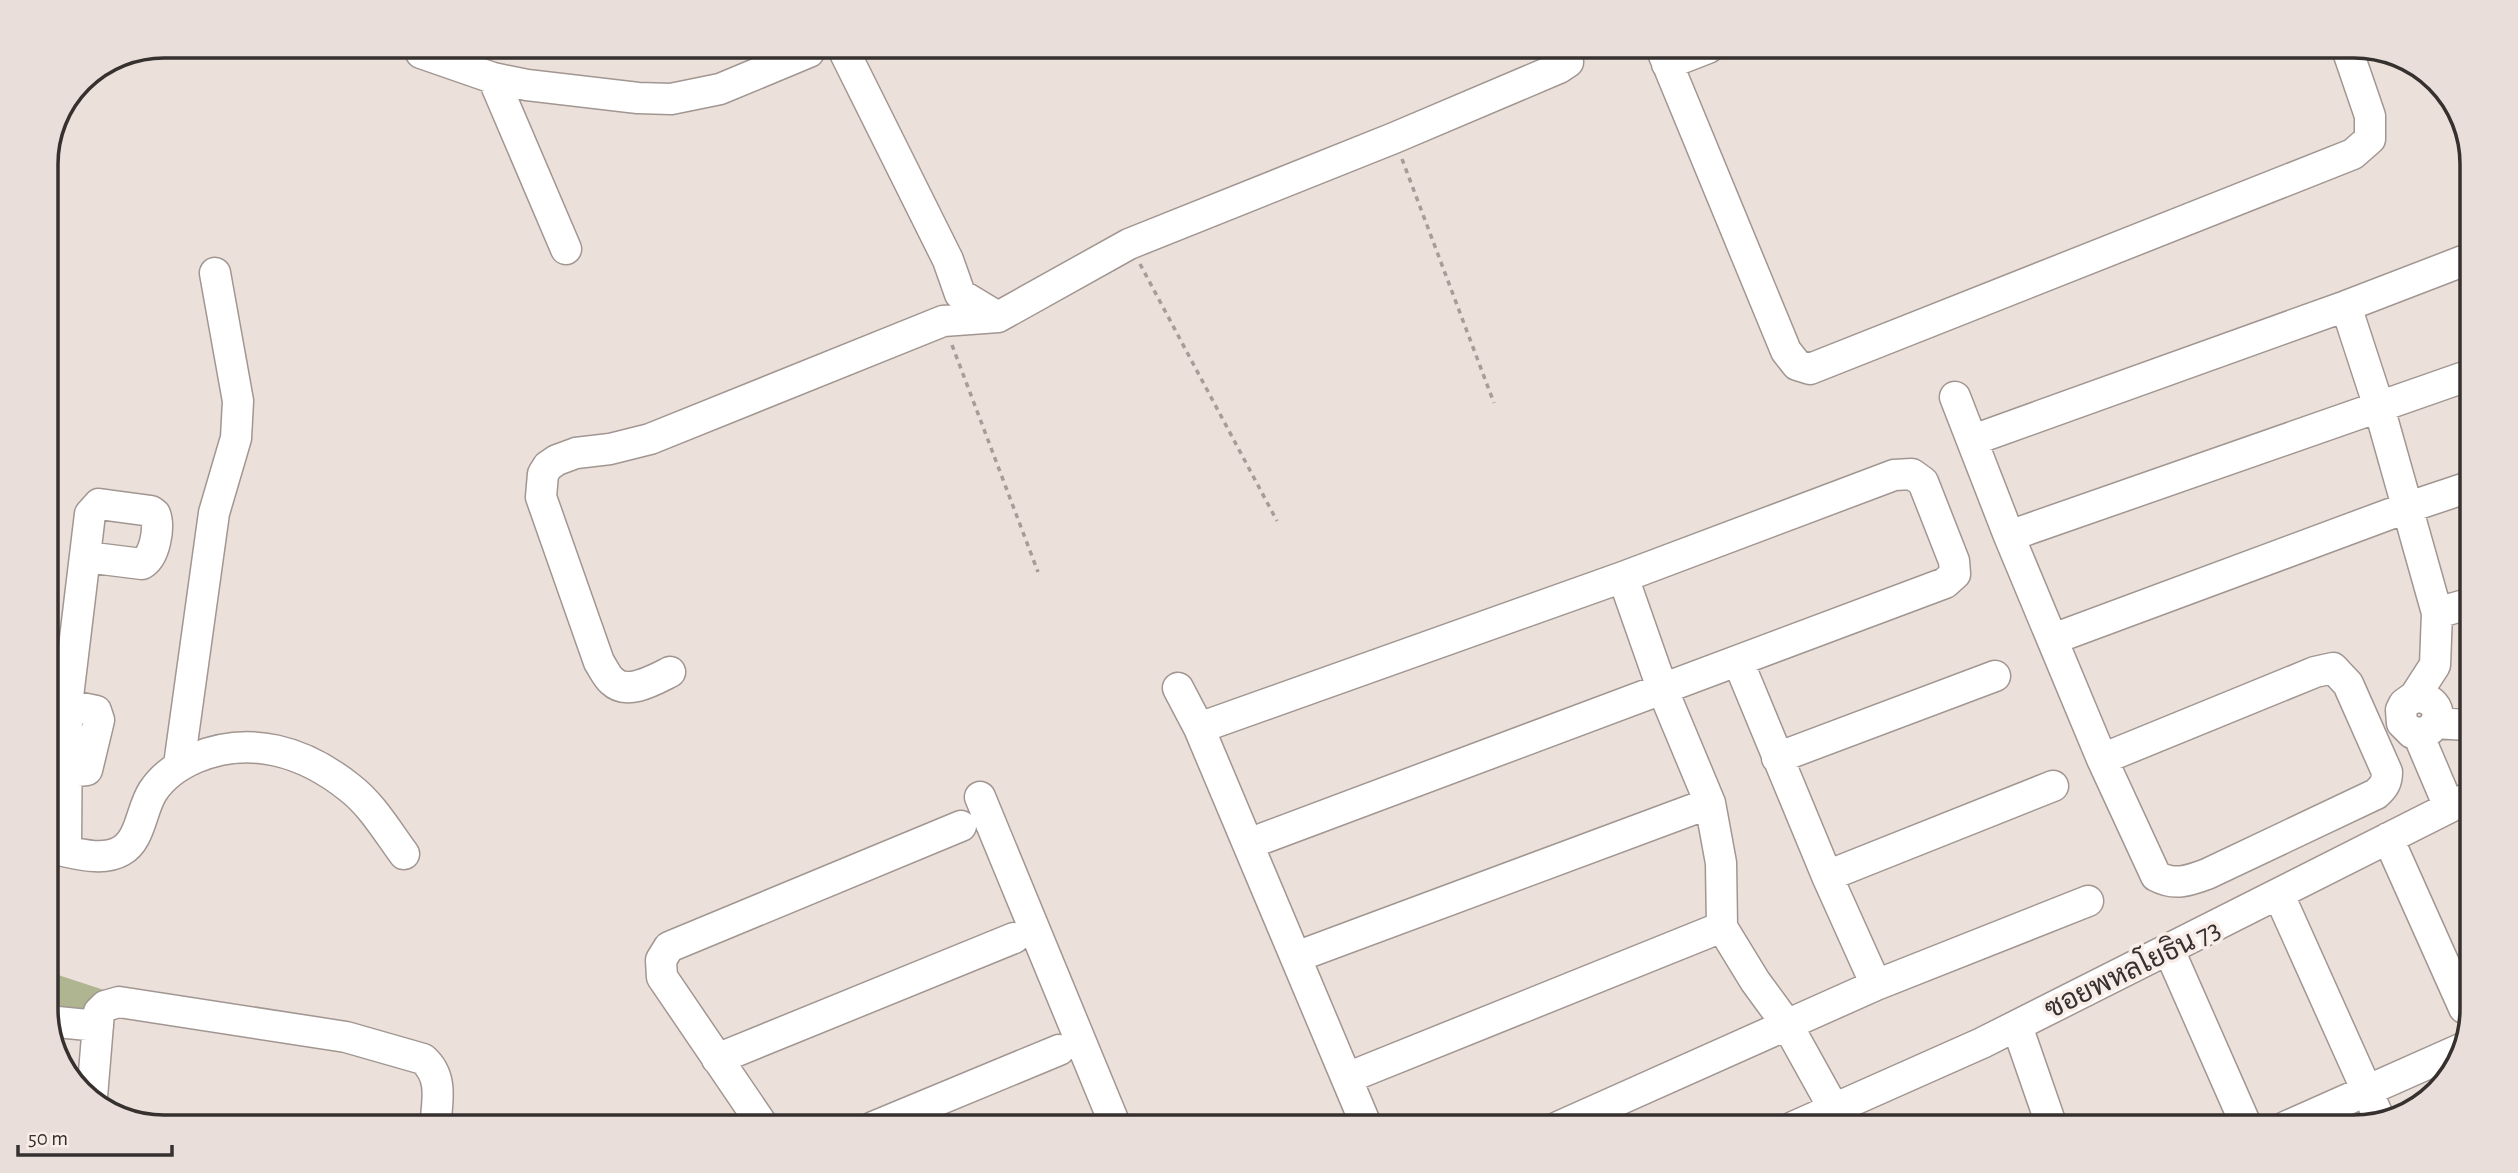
<svg xmlns="http://www.w3.org/2000/svg" width="2518" height="1173" viewBox="0 0 2518 1173" font-family="'Alegreya Sans',Sarabun,sans-serif">
  <rect width="100%" height="100%" fill="#ece0db"/>
  <path fill="#afb591" d="M 46,971 L 107,991 L 98,1027 L 46,1018 Z"/>
  <g fill="none" stroke-linecap="round" stroke-linejoin="round">
    <defs>
      <path id="minor" d="M 1661,48 L 1786,351 L 1797,365 L 1810,369 L 2353,154 L 2370,139 L 2370,116 L 2346,46
        M 421,53 L 493,78 L 527,85 L 638,98 L 671,99 L 720,89 L 809,52
        M 1667,64 L 1708,48
        M 493,78 L 566,249
        M 2346,306 L 2379,407 L 2437,613 L 2435,665 L 2415,696 L 2404,704 L 2401,710 L 2402,723 L 2412,733 L 2427,732 C 2446,718 2438,698 2415,696
        M 998,317 L 1129,244 L 1394,138 L 1559,68 L 1568,62 L 1567,49
        M 1955,397 L 2009,536 L 2102,759 L 2156,876 C 2175,886 2188,881 2207,874 L 2376,794 C 2384,787 2387,782 2387,772 L 2348,684 L 2333,668 L 2315,672 L 2102,759
        M 1973,440 L 2346,306 L 2463,261
        M 2009,536 L 2470,375
        M 1623,577 L 1662,688 L 1710,803 L 1721,863 L 1722,927 L 1755,981 L 1788,1026 L 1834,1109
        M 2437,613 L 2468,604
        M 2053,639 L 2406,508 L 2469,487
        M 1738,661 L 1827,876 L 1876,985
        M 670,672 C 654,680 627,696 612,681 C 607,677 603,668 599,662 L 541,497 L 543,474 L 548,466 L 557,460 L 576,453 L 610,449 L 650,439 L 943,321 L 998,317 L 960,294 L 948,260 L 844,51
        M 1178,688 L 1199,728 L 1367,1127
        M 2436,723 L 2467,725
        M 1199,728 L 1623,577 L 1894,475 L 1912,474 L 1923,482 L 1954,561 L 1955,574 L 1945,583 L 1248,844
        M 2418,734 L 2449,807
        M 1777,758 L 1995,676
        M 179,765 L 214,513 L 236,438 L 238,401 L 215,273
        M 66,772 L 87,770 L 99,720 L 96,711 L 67,705
        M 980,797 L 1116,1127
        M 2388,838 L 2464,1008
        M 47,848 C 70,851 100,863 121,851 C 141,840 141,809 153,791 C 163,776 179,765 195,758 C 250,735 304,751 350,788 C 372,805 387,831 404,854
        M 66,851 L 67,705 L 90,514 L 99,504 L 151,511 L 155,514 C 160,527 155,557 142,564 L 86,557
        M 1827,876 L 2053,786
        M 2279,895 L 2380,1120
        M 2169,950 L 2247,1127
        M 1296,957 L 1710,803
        M 47,1021 L 98,1026
        M 2017,1026 L 2052,1127
        M 717,1059 L 1014,938
        M 1347,1078 L 1722,927
        M 92,1097 L 99,1012 L 105,1006 L 119,1002 L 346,1037 L 423,1059 C 444,1077 437,1103 435,1127
        M 764,1127 L 662,977 L 661,960 L 669,947 L 961,826
        M 873,1127 L 1059,1050
        M 1558,1127 L 1876,985 L 2088,901
        M 1793,1127 L 1982,1043 L 2466,799
        M 2285,1127 L 2463,1048"/>
    </defs>
    <use href="#minor" stroke="#a19691" stroke-width="33"/>
    <path stroke="#a69d99" stroke-width="3.5" stroke-dasharray="5 5" stroke-linecap="butt" d="M 1402,159 L 1494,403
      M 1140,264 L 1277,521
      M 952,345 L 1038,572"/>
    <use href="#minor" stroke="#fff" stroke-width="30"/>
  </g>
  <g text-anchor="middle" stroke-width="7" stroke-linejoin="round" paint-order="stroke">
    <g font-size="28" fill="#36312f" stroke="#f9ede8">
      <text transform="translate(2132 968) rotate(-26)" y="10">ซอยพหลโยธิน 73</text>
    </g>
  </g>
  <path d="M0 0H2518V1173H0ZM164 58H2354A106 106 0 0 1 2460 164V1009A106 106 0 0 1 2354 1115H164A106 106 0 0 1 58 1009V164A106 106 0 0 1 164 58Z" fill="#e9ded9" fill-rule="evenodd"/>
  <path fill="none" stroke="#36312f" stroke-width="3.5" d="M164 58H2354A106 106 0 0 1 2460 164V1009A106 106 0 0 1 2354 1115H164A106 106 0 0 1 58 1009V164A106 106 0 0 1 164 58Z"/>
  <path d="M18 1145v10h154v-10" fill="none" stroke="#36312f" stroke-width="3.5"/>
  <text x="28" y="1145" font-size="21" fill="#36312f" stroke="#f9ede8" stroke-width="5" paint-order="stroke">50 m</text>
</svg>
